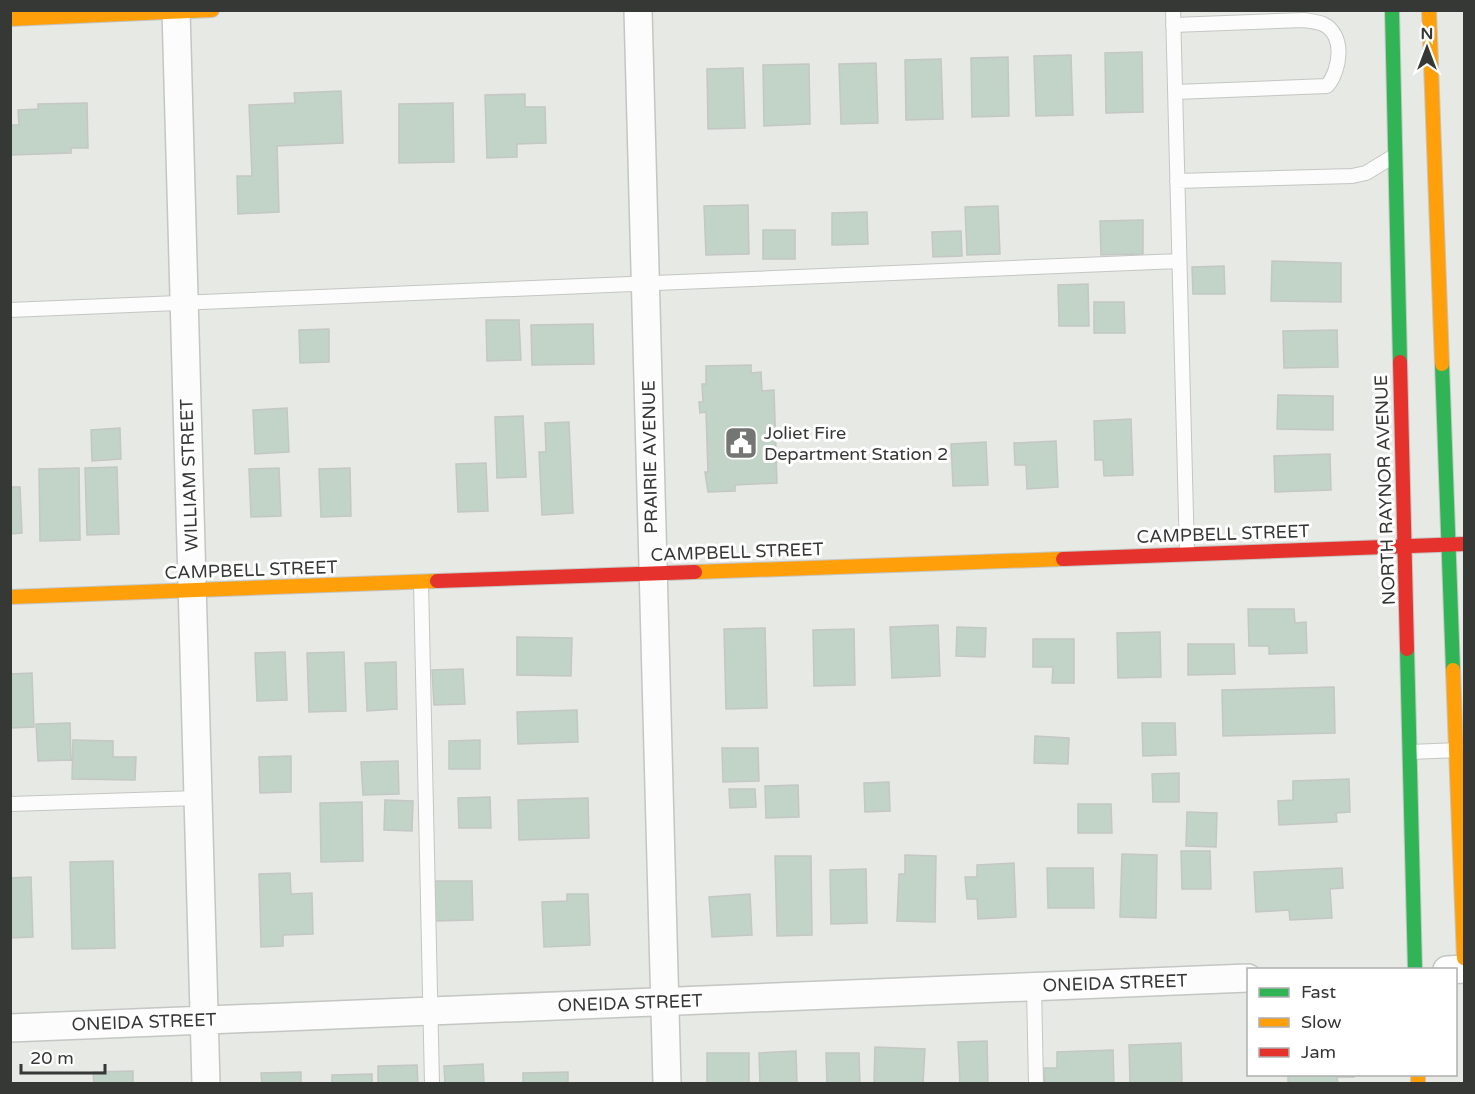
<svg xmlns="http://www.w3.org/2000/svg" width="1475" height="1094" viewBox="0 0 1475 1094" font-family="'Varela Round',sans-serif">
  <rect width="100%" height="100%" fill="#e6e9e4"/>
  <path fill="#c2d3c7" stroke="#c4c7c4" stroke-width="1.5" d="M 1142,52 L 1143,112 L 1106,113 L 1105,53 Z
    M 1071,55 L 1073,115 L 1036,116 L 1034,56 Z
    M 1008,57 L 1009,116 L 972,117 L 971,58 Z
    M 941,59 L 943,119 L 906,120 L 905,60 Z
    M 876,63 L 878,123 L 841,124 L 839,64 Z
    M 809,64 L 810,124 L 764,126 L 763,65 Z
    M 743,68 L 745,128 L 708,129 L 707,69 Z
    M 341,91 L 343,143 L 277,146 L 279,212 L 238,214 L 237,176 L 252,176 L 249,105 L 295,103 L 294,93 Z
    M 525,94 L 525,107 L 545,107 L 546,143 L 517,144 L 517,157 L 487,158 L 485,95 Z
    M 87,103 L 88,148 L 71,148 L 71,153 L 10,155 L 10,125 L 19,125 L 18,110 L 38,109 L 38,104 Z
    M 453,103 L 454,162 L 399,163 L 399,104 Z
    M 748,205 L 749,254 L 706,255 L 704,206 Z
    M 998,206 L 1000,254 L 967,255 L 965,207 Z
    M 867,212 L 868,244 L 832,245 L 832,213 Z
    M 1143,220 L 1143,254 L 1101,255 L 1100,221 Z
    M 763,230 L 795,230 L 795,259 L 763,259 Z
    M 961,231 L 962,256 L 933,257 L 932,232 Z
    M 1272,261 L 1341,263 L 1341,302 L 1271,301 Z
    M 1224,266 L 1225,294 L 1193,294 L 1192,267 Z
    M 1088,284 L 1089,326 L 1059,326 L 1058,285 Z
    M 1094,302 L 1124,302 L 1125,333 L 1094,333 Z
    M 486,320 L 519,320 L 521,360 L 487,361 Z
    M 593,324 L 594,364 L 532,365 L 531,325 Z
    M 329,329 L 329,362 L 300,363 L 299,330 Z
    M 1337,330 L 1338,367 L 1284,368 L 1283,331 Z
    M 751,365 L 751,373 L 761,372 L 762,391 L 774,390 L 777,483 L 735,485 L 735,491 L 708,492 L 705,472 L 708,472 L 706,412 L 700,413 L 699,402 L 703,402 L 702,384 L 706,384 L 706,366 Z
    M 1278,395 L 1333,396 L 1333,430 L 1277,429 Z
    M 287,408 L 289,452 L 255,454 L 253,410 Z
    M 523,416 L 526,477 L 497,478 L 495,417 Z
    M 1131,419 L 1133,475 L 1104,476 L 1103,460 L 1095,460 L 1094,421 Z
    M 569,422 L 573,513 L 542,515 L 539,452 L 546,452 L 545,423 Z
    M 120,428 L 121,459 L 92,461 L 91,430 Z
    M 1056,441 L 1058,487 L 1027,489 L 1026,465 L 1015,465 L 1014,443 Z
    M 986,442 L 988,485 L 953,486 L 951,444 Z
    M 1330,454 L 1331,490 L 1275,492 L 1274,456 Z
    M 486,463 L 488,511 L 458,512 L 456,464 Z
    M 117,467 L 119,534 L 87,535 L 85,468 Z
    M 79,468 L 80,540 L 40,541 L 39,469 Z
    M 279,468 L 281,516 L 251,517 L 249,469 Z
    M 350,468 L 351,516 L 321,517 L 319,469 Z
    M 10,483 L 11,487 L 20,487 L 22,533 L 10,534 Z
    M 1248,609 L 1294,609 L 1295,623 L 1306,622 L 1307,653 L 1269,654 L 1269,646 L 1249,646 Z
    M 938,625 L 940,676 L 892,678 L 890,627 Z
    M 957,627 L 986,628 L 985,657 L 956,656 Z
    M 765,628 L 767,708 L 726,709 L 724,629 Z
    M 854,629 L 855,685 L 814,686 L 813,630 Z
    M 1160,632 L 1161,677 L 1118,678 L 1117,633 Z
    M 517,637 L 572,638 L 571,676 L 517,675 Z
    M 1033,639 L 1074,639 L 1074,683 L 1052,683 L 1053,667 L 1033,667 Z
    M 1188,644 L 1234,644 L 1235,674 L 1188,675 Z
    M 285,652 L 287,700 L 257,701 L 255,653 Z
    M 344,652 L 346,711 L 309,712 L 307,653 Z
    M 396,662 L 397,709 L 367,711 L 365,663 Z
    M 463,669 L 465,704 L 434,705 L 432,670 Z
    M 32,673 L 34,727 L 10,728 L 10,674 Z
    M 1334,687 L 1335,733 L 1223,736 L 1222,690 Z
    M 577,710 L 578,742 L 518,744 L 517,712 Z
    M 70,723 L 71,760 L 38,761 L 36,724 Z
    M 1142,723 L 1175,723 L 1176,755 L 1143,756 Z
    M 1035,736 L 1069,738 L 1068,764 L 1034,763 Z
    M 73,740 L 113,741 L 113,757 L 136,757 L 135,780 L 72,779 Z
    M 480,740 L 480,769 L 449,769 L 449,741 Z
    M 722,748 L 758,748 L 759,781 L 723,782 Z
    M 291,756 L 291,792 L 260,793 L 259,757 Z
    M 398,761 L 399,794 L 363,795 L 361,762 Z
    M 1179,773 L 1179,802 L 1153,802 L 1152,774 Z
    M 1349,779 L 1350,812 L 1336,813 L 1337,822 L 1279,825 L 1278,801 L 1293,800 L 1293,781 Z
    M 889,782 L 890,811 L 865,812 L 864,783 Z
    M 798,785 L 799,817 L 766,818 L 765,786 Z
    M 729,789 L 755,789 L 756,807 L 730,808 Z
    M 490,797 L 491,828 L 459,828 L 458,798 Z
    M 588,798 L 589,838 L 519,840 L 518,800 Z
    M 385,800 L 413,801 L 412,831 L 384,830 Z
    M 362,802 L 363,861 L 321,862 L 320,803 Z
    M 1078,804 L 1111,804 L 1112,833 L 1078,833 Z
    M 1187,812 L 1217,813 L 1216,847 L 1186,846 Z
    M 1181,851 L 1210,851 L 1211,889 L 1182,889 Z
    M 1122,854 L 1157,855 L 1156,918 L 1120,917 Z
    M 905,855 L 936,856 L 935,922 L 897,921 L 899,874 L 905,874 Z
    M 775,856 L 811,856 L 812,935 L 777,936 Z
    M 113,861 L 115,948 L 72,949 L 70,862 Z
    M 1014,863 L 1016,917 L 978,919 L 977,899 L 967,899 L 965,877 L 977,877 L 977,865 Z
    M 1047,868 L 1093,868 L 1094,908 L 1048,908 Z
    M 1342,868 L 1343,888 L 1330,889 L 1332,918 L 1290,920 L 1289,910 L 1256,912 L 1254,872 Z
    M 866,869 L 867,923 L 831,924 L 830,870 Z
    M 290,873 L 291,894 L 312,893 L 313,934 L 283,935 L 283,946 L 261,947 L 259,874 Z
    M 31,877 L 33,937 L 10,938 L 10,878 Z
    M 434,881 L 472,881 L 473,920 L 435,921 Z
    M 567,894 L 588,894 L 590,945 L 544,947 L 542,902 L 567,901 Z
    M 750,894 L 752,935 L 712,937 L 709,897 Z
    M 987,1041 L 988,1084 L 960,1084 L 958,1042 Z
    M 1181,1043 L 1182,1084 L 1130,1083 L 1129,1045 Z
    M 875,1047 L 925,1049 L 923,1084 L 874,1084 Z
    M 1113,1050 L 1114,1084 L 1045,1084 L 1044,1068 L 1057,1068 L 1057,1052 Z
    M 796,1051 L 797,1084 L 760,1084 L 759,1053 Z
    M 707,1053 L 749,1053 L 749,1084 L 707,1084 Z
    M 826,1053 L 859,1053 L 860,1084 L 827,1084 Z
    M 483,1064 L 484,1084 L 445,1084 L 444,1066 Z
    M 417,1065 L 418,1084 L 378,1084 L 378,1066 Z
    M 133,1071 L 133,1084 L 94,1084 L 93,1072 Z
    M 301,1072 L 301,1084 L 262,1084 L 261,1073 Z
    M 568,1072 L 568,1084 L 523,1084 L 523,1073 Z
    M 372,1074 L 372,1084 L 332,1084 L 332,1075 Z
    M 1288,1074 L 1354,1074 L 1354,1077 L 1337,1077 L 1338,1084 L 1288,1084 Z"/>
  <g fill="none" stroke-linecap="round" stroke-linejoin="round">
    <defs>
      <path id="lane" d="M 1173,10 L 1187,554
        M 1173,25 L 1304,20 C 1310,21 1318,22 1323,24 C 1346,35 1340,71 1327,86 L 1175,92
        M 1177,181 L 1352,176 L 1366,173 L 1394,156
        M 10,310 L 1179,261
        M 421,582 L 432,1084
        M 1410,752 L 1459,750
        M 10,804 L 198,798
        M 1034,987 L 1036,1084"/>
      <path id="street" d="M 176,10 L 206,1084
        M 638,10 L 667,1084
        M 1447,970 L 1464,969
        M 10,1028 L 1248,978"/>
      <path id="fast" d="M 1392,10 L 1400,362
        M 1442,364 L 1453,670
        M 1407,649 L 1415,970"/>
      <path id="slow" d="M 1429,10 L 1442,364
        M 10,19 L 212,10
        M 695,572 L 1063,559
        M 10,597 L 437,581
        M 1453,670 L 1464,958
        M 1418,1074 L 1418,1084"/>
      <path id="jam" d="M 1400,362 L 1407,649
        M 1063,559 L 1464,544
        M 437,581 L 695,572"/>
    </defs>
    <use href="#lane" stroke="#c4c6c3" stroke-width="16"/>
    <use href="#street" stroke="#c4c6c3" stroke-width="30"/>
    <use href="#fast" stroke="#c4c6c3" stroke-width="16"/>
    <use href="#slow" stroke="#c4c6c3" stroke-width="16"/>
    <use href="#jam" stroke="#c4c6c3" stroke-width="16"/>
    <use href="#lane" stroke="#fbfcfb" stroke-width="14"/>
    <use href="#street" stroke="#fbfcfb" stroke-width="27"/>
    <use href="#fast" stroke="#30b455" stroke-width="14"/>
    <use href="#slow" stroke="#ff9f0a" stroke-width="14"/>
    <use href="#jam" stroke="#e5322d" stroke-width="14"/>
  </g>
  <defs>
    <symbol id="civic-square" viewBox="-11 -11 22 22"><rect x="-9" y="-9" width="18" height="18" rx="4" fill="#747673" stroke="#fff"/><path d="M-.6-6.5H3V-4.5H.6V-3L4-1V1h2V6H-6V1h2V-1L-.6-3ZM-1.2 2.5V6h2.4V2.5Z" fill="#fff"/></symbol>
  </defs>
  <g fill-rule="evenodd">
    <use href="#civic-square" x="722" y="424" width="38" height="38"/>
  </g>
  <g text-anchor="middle" stroke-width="6" stroke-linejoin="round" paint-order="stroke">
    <g font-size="18" fill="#363836" stroke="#fff" text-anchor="start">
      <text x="764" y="439">Joliet Fire<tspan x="764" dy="21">Department Station 2</tspan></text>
    </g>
    <g font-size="18" fill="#363836" stroke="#fff">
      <text transform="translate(650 457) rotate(-91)" y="6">PRAIRIE AVENUE</text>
      <text transform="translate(189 475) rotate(-92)" y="6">WILLIAM STREET</text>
      <text transform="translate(1385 490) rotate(-92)" y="6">NORTH RAYNOR AVENUE</text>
      <text transform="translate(1223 534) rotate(-2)" y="6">CAMPBELL STREET</text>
      <text transform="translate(737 552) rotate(-2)" y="6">CAMPBELL STREET</text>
      <text transform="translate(251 570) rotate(-2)" y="6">CAMPBELL STREET</text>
      <text transform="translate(1115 983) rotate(-2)" y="6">ONEIDA STREET</text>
      <text transform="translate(630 1003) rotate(-2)" y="6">ONEIDA STREET</text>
      <text transform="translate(144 1022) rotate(-2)" y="6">ONEIDA STREET</text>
    </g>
  </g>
  <rect width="1475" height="1094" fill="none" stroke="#363836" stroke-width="24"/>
  <rect x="1247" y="968" width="210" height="108" fill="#ffffff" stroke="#afafaf" stroke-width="1.5"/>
  <rect x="1259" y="988" width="30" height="9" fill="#30b455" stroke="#afafaf" stroke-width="1.5"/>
  <text x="1301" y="998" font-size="18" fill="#363836">Fast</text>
  <rect x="1259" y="1018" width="30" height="9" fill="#ff9f0a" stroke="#afafaf" stroke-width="1.5"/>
  <text x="1301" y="1028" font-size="18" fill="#363836">Slow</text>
  <rect x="1259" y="1048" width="30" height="9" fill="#e5322d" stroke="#afafaf" stroke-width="1.5"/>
  <text x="1301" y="1058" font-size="18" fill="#363836">Jam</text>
  <g transform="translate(1427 48)" stroke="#ffffff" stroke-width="4.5" paint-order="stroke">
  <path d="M0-4.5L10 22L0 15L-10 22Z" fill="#363836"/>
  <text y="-9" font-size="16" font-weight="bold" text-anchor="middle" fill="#363836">N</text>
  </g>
  <path d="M21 1064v9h84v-9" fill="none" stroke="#363836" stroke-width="3"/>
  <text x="30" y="1064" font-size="18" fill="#363836" stroke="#ffffff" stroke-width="4.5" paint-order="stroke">20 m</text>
</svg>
